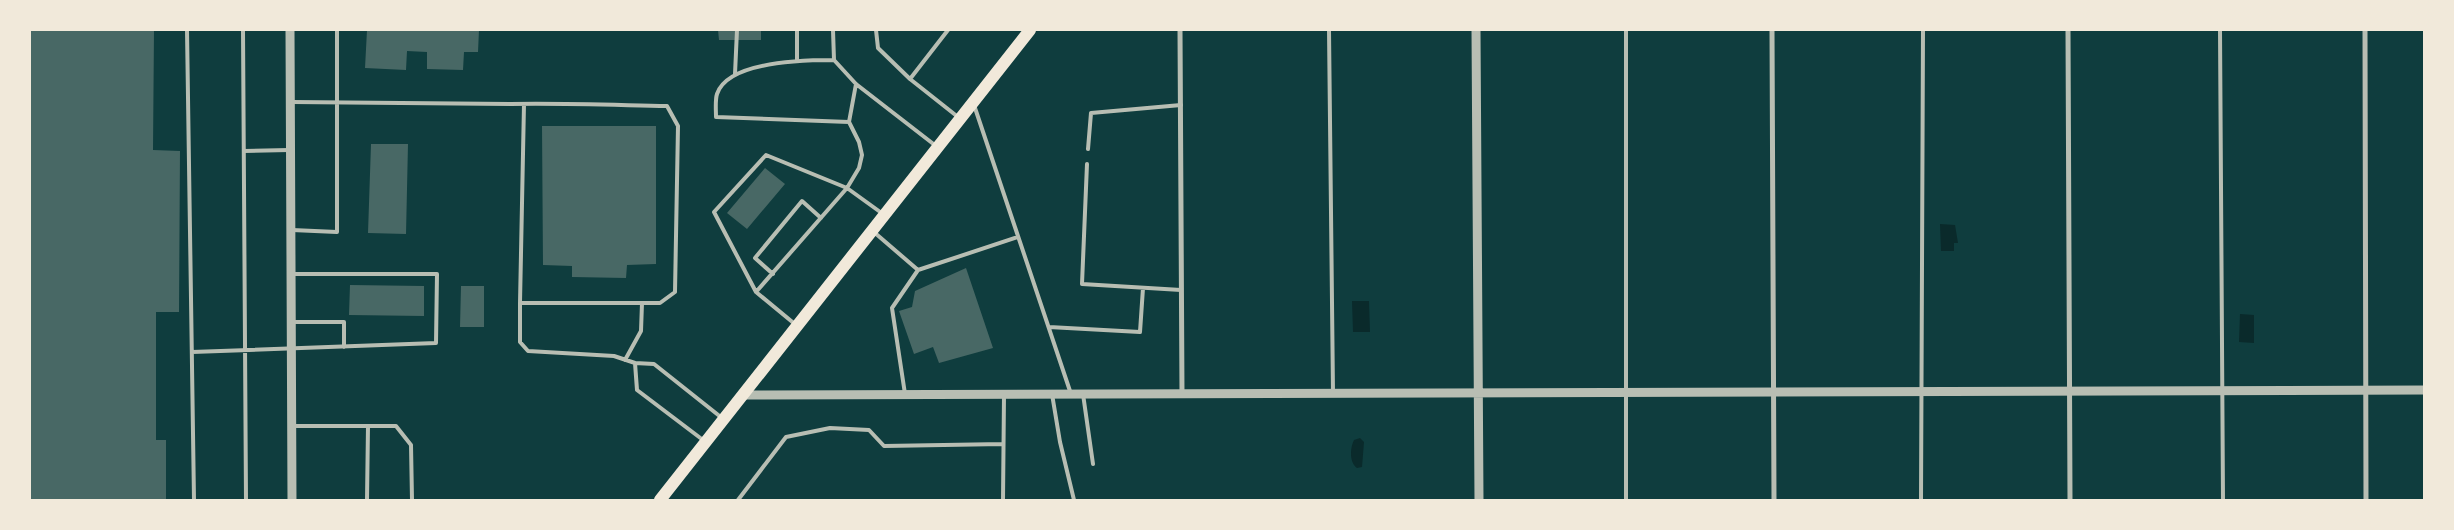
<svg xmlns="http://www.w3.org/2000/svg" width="2454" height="530" viewBox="0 0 2454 530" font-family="'Public Sans',sans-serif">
  <rect width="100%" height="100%" fill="#0f3d3e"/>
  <path fill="#0a2a2b" d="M 1940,224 L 1955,225 L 1958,243 L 1954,243 L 1954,251 L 1941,251 Z
    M 1352,301 L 1369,301 L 1370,332 L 1353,332 Z
    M 2240,314 L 2254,315 L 2254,343 L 2239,342 Z
    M 1360,438 L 1364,442 L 1362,467 L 1357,468 C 1349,462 1350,448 1354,440 Z"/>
  <path fill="#486865" d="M 30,30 L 154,30 L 153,150 L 180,151 L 179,312 L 156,312 L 156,440 L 166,440 L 166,500 L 30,500 Z
    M 367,30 L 479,30 L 478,52 L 464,52 L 463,70 L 427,69 L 427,52 L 407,51 L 406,70 L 365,68 Z
    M 718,30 L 761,30 L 761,40 L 719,40 Z
    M 542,126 L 656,126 L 656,264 L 627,265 L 626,278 L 572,277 L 572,266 L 543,265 Z
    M 371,144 L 408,144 L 406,234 L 368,233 Z
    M 765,168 L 785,184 L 747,229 L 727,213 Z
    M 966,268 L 993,348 L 939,363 L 933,347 L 914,354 L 899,311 L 912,307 L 915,291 Z
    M 350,285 L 424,286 L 424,316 L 349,315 Z
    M 461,286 L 484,286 L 484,327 L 460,327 Z"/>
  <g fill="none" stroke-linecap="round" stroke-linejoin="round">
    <path stroke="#b8beb3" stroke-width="4" d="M 187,30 L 194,500
      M 243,30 L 246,500
      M 797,30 L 797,60
      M 833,30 L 834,60 L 856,84 L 936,146
      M 876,30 L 878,48 L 910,79
      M 948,30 L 910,79 L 958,117
      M 1329,30 L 1333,393
      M 1626,30 L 1626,500
      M 2220,30 L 2223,500
      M 834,60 C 806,60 728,61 717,94 C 715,100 716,110 716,117 L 849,122
      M 735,74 L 737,30
      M 856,84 L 849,122 L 859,142 L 862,155 L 859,168 L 847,188 L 883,214
      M 292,102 L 510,104 C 563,103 615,105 667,106 L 678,126 L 675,292 L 660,303 L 520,303 L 524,104
      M 974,105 L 1071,394
      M 1088,149 L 1091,113 L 1181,105
      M 244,151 L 289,150
      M 1087,164 L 1082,284 L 1181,290
      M 292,230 L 337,232 L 337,30
      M 875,233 L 918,270 L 1018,237
      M 773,274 L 755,258 L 802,201 L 821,218
      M 756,292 L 714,212 L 766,155 L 847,188 L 756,292 L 796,325
      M 520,303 L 520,342 L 528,351 L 614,356 L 635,363
      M 292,322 L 344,322 L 344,347
      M 1049,327 L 1140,332 L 1143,288
      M 192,352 L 436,343 L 437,274 L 292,274
      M 625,360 L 641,331 L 642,303
      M 905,394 L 892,308 L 918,270
      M 1052,394 L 1060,442 L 1074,500
      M 1083,394 L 1093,464
      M 292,426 L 396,426 L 411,445 L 412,500
      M 703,440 L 637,390 L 635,363 L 654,364 L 722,418
      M 367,500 L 368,426
      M 738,500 L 786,437 L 830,428 L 869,430 L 884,446 L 1003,444
      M 1003,500 L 1004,395
      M 1921,500 L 1923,30"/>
    <path stroke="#b8beb3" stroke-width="5" d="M 1180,30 L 1182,394
      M 1772,30 L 1774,500
      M 2068,30 L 2070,500
      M 2365,30 L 2366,500"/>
    <path stroke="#b8beb3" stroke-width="9" d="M 290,30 L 292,500
      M 1476,30 L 1479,500
      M 743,395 L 2424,390"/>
    <path stroke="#f1e9da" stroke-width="12" d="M 660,500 L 1030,30"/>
  </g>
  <rect width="2454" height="530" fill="none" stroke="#f1e9da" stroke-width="62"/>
</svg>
